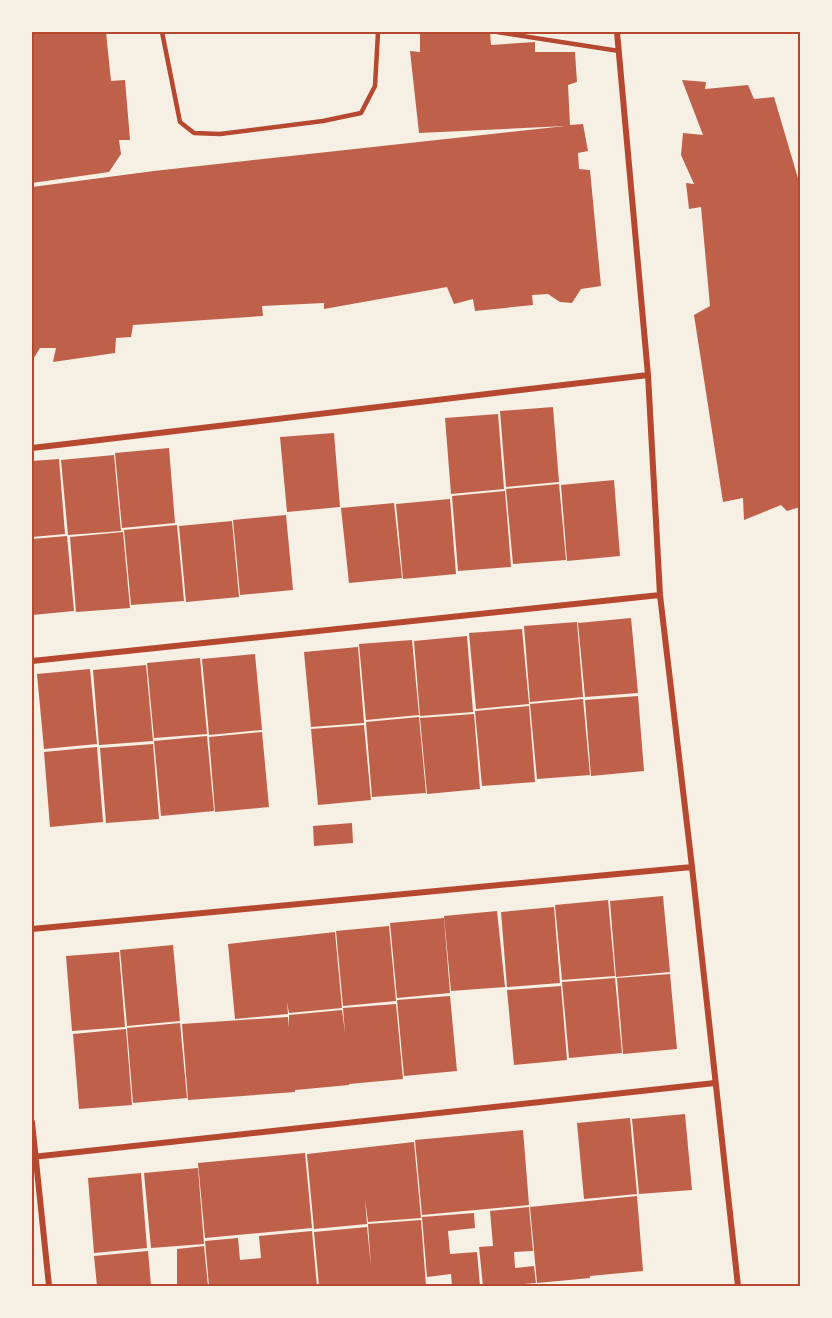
<svg xmlns="http://www.w3.org/2000/svg" width="832" height="1318" viewBox="0 0 832 1318" font-family="Merriweather,serif">
  <rect width="100%" height="100%" fill="#f6efe4"/>
  <path fill="#bf614a" d="M 32,32 L 106,32 L 111,81 L 125,80 L 130,140 L 119,140 L 121,154 L 109,172 L 32,183 Z
    M 490,32 L 491,45 L 535,42 L 535,52 L 575,52 L 577,82 L 568,85 L 570,125 L 583,124 L 588,151 L 578,153 L 579,169 L 590,170 L 601,286 L 581,289 L 572,303 L 560,302 L 548,294 L 532,295 L 533,305 L 475,311 L 473,299 L 454,304 L 447,287 L 324,309 L 324,303 L 262,306 L 263,316 L 133,325 L 131,337 L 116,338 L 115,353 L 53,362 L 56,348 L 40,348 L 32,361 L 32,187 L 154,171 L 565,126 L 419,133 L 410,51 L 420,52 L 420,34 Z
    M 682,80 L 706,82 L 705,89 L 748,85 L 754,99 L 774,97 L 800,185 L 800,507 L 787,511 L 781,505 L 744,520 L 743,498 L 723,502 L 694,315 L 710,306 L 701,207 L 689,209 L 686,183 L 694,184 L 681,155 L 683,133 L 703,135 Z
    M 553,407 L 559,482 L 506,487 L 500,411 Z
    M 498,414 L 504,489 L 451,494 L 445,418 Z
    M 334,433 L 340,507 L 287,512 L 280,437 Z
    M 169,448 L 175,523 L 122,528 L 115,453 Z
    M 114,455 L 121,531 L 68,535 L 61,460 Z
    M 59,459 L 65,534 L 32,537 L 32,461 Z
    M 614,480 L 620,556 L 567,561 L 561,485 Z
    M 559,484 L 566,560 L 513,564 L 506,489 Z
    M 505,491 L 511,567 L 458,571 L 452,496 Z
    M 450,499 L 456,574 L 403,579 L 396,504 Z
    M 394,503 L 402,578 L 349,583 L 341,508 Z
    M 286,515 L 293,590 L 240,595 L 233,520 Z
    M 232,521 L 239,597 L 186,602 L 179,526 Z
    M 177,525 L 184,601 L 131,605 L 124,530 Z
    M 123,532 L 130,608 L 76,612 L 70,537 Z
    M 67,536 L 74,611 L 32,615 L 32,539 Z
    M 631,618 L 638,693 L 585,697 L 578,623 Z
    M 577,622 L 583,697 L 530,702 L 524,626 Z
    M 522,629 L 529,704 L 476,709 L 469,633 Z
    M 467,636 L 473,712 L 420,716 L 414,641 Z
    M 412,640 L 419,715 L 366,720 L 359,644 Z
    M 358,647 L 364,723 L 311,727 L 304,652 Z
    M 255,654 L 262,730 L 209,735 L 202,659 Z
    M 200,658 L 207,734 L 154,738 L 147,663 Z
    M 146,665 L 153,741 L 99,745 L 93,670 Z
    M 90,669 L 97,744 L 44,749 L 37,674 Z
    M 638,696 L 644,771 L 591,776 L 585,700 Z
    M 583,699 L 590,775 L 537,779 L 530,704 Z
    M 529,706 L 535,782 L 482,786 L 475,711 Z
    M 474,714 L 480,789 L 427,794 L 420,718 Z
    M 419,717 L 426,793 L 372,797 L 366,722 Z
    M 364,725 L 371,800 L 318,805 L 311,729 Z
    M 262,732 L 269,807 L 215,812 L 209,737 Z
    M 207,736 L 214,811 L 161,816 L 154,741 Z
    M 153,744 L 159,819 L 106,823 L 100,748 Z
    M 97,747 L 103,822 L 50,827 L 44,752 Z
    M 352,823 L 353,843 L 314,846 L 313,826 Z
    M 663,896 L 670,972 L 616,977 L 610,901 Z
    M 608,900 L 615,976 L 562,980 L 555,905 Z
    M 554,907 L 560,983 L 507,987 L 501,912 Z
    M 497,911 L 505,987 L 451,991 L 444,916 Z
    M 444,918 L 450,993 L 397,998 L 390,923 Z
    M 389,926 L 396,1001 L 343,1006 L 336,931 Z
    M 335,932 L 342,1008 L 289,1013 L 287,1002 L 288,1014 L 235,1019 L 228,944 Z
    M 173,945 L 180,1021 L 127,1026 L 120,950 Z
    M 119,952 L 125,1027 L 72,1031 L 66,956 Z
    M 670,974 L 677,1049 L 623,1054 L 617,978 Z
    M 615,978 L 622,1053 L 569,1058 L 562,982 Z
    M 561,986 L 567,1060 L 514,1065 L 507,990 Z
    M 450,996 L 457,1071 L 404,1076 L 397,1000 Z
    M 396,1004 L 403,1079 L 349,1084 L 349,1085 L 295,1090 L 295,1092 L 188,1100 L 182,1024 L 288,1017 L 289,1028 L 289,1015 L 342,1010 L 345,1033 L 343,1008 Z
    M 180,1023 L 187,1098 L 133,1103 L 127,1028 Z
    M 126,1029 L 132,1105 L 79,1109 L 73,1034 Z
    M 685,1114 L 692,1190 L 639,1194 L 632,1119 Z
    M 630,1118 L 637,1194 L 584,1199 L 577,1123 Z
    M 523,1130 L 529,1205 L 422,1215 L 415,1140 Z
    M 414,1142 L 421,1218 L 368,1222 L 365,1199 L 367,1224 L 314,1229 L 307,1154 Z
    M 305,1153 L 312,1228 L 205,1238 L 198,1163 Z
    M 198,1168 L 204,1244 L 151,1248 L 144,1173 Z
    M 141,1173 L 147,1248 L 94,1253 L 88,1178 Z
    M 637,1196 L 643,1271 L 590,1276 L 590,1278 L 537,1283 L 530,1207 Z
    M 529,1207 L 533,1251 L 514,1252 L 515,1268 L 534,1266 L 536,1283 L 499,1286 L 483,1286 L 479,1247 L 493,1246 L 490,1211 Z
    M 474,1213 L 475,1228 L 448,1231 L 450,1254 L 477,1252 L 480,1286 L 452,1286 L 451,1274 L 427,1277 L 422,1217 Z
    M 421,1220 L 426,1286 L 373,1286 L 373,1285 L 353,1286 L 319,1286 L 314,1232 L 367,1227 L 371,1267 L 368,1224 Z
    M 312,1231 L 317,1286 L 263,1286 L 263,1285 L 209,1286 L 205,1241 L 238,1238 L 240,1260 L 261,1258 L 259,1236 Z
    M 204,1246 L 208,1286 L 177,1286 L 177,1249 Z
    M 148,1251 L 151,1286 L 97,1286 L 94,1256 Z"/>
  <g fill="none" stroke-linecap="round" stroke-linejoin="round">
    <path stroke="#b5482f" stroke-width="4.5" d="M 162,32 L 180,122 L 194,133 L 220,134 L 323,121 L 361,113 L 375,86 L 378,32
      M 497,32 L 619,51"/>
    <path stroke="#b5482f" stroke-width="6" d="M 617,32 L 648,375 L 660,595 L 692,867 L 738,1286
      M 32,448 L 648,375
      M 32,661 L 660,595
      M 32,929 L 692,867
      M 32,1122 L 49,1286
      M 32,1157 L 715,1083"/>
  </g>
  <rect width="832" height="1318" fill="none" stroke="#f6efe4" stroke-width="66"/>
  <rect x="33" y="33" width="766" height="1252" fill="none" stroke="#b5482f" stroke-width="2"/>
</svg>
